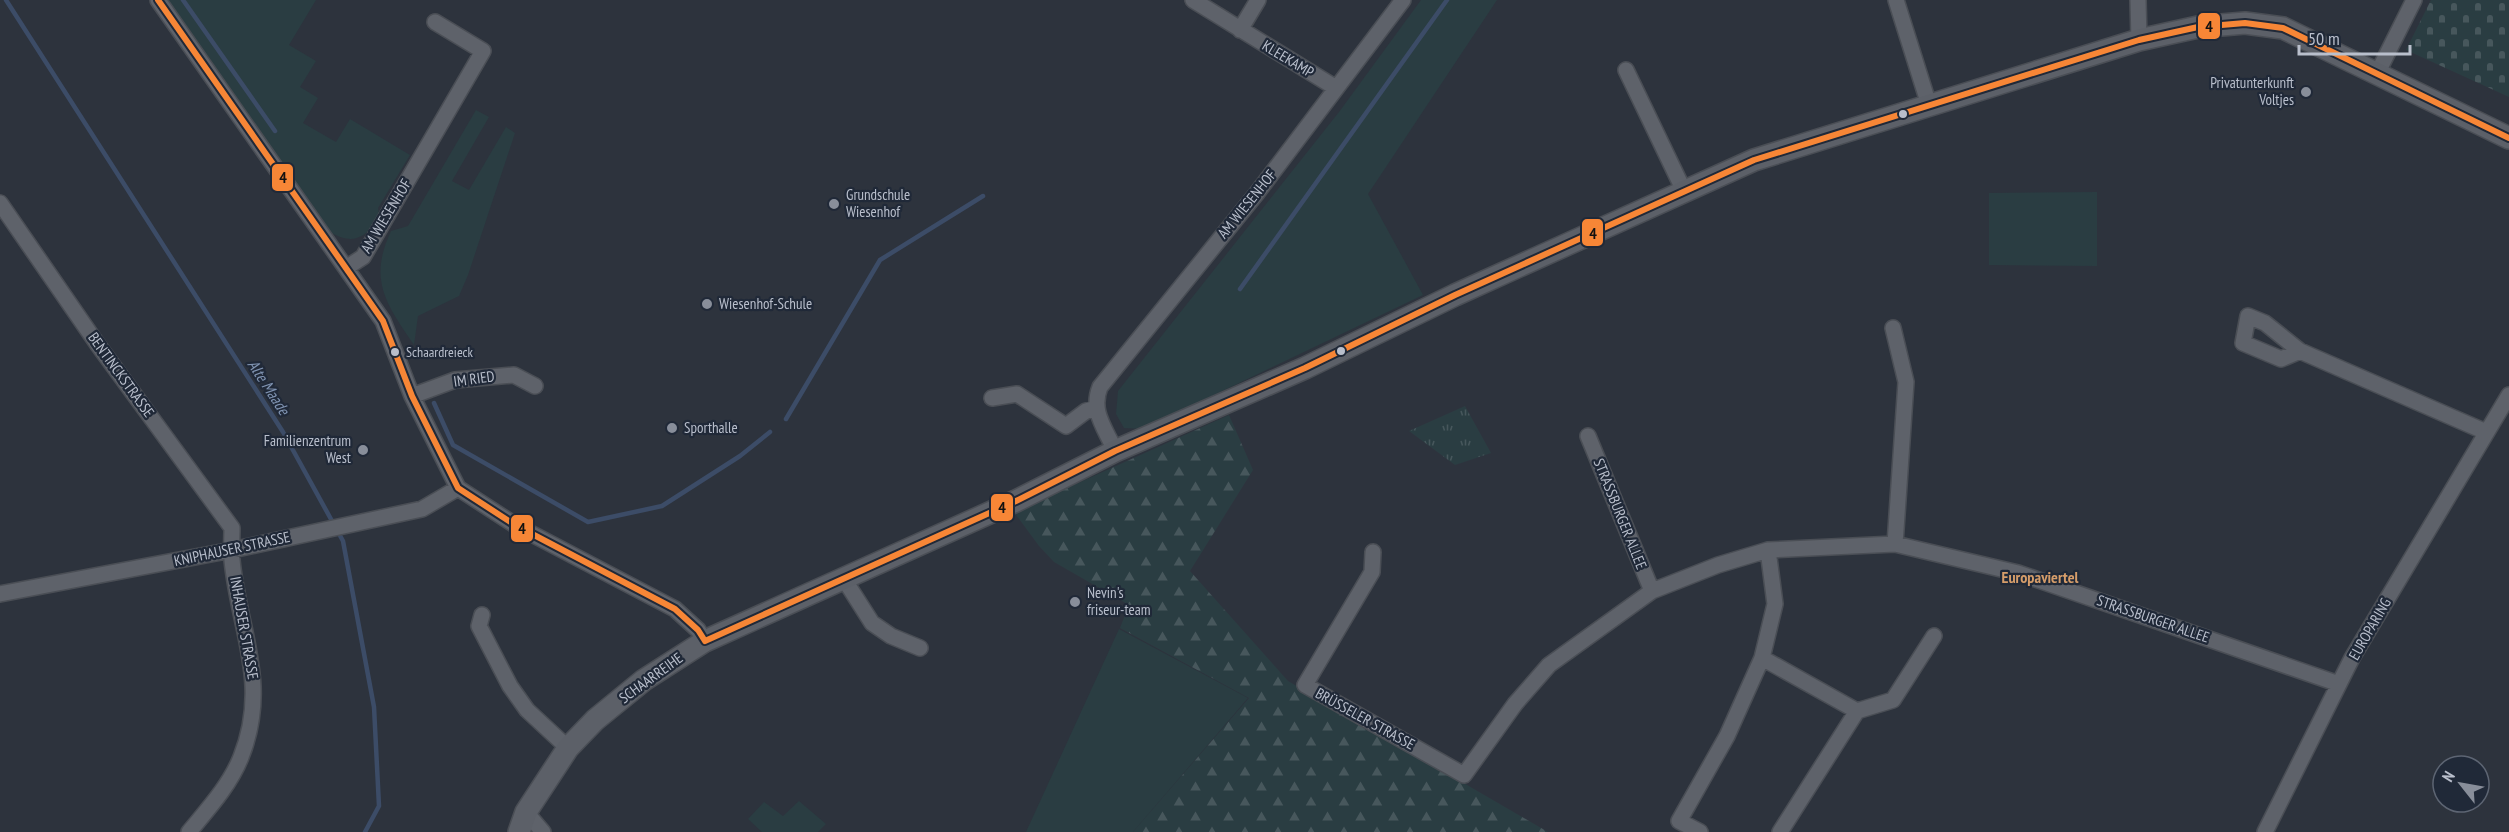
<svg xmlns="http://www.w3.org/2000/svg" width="2509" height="832" viewBox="0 0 2509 832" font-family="'PT Sans Narrow',sans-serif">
  <defs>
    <pattern id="forest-firs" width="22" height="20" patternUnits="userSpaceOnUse" patternTransform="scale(1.5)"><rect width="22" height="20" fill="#2a3d42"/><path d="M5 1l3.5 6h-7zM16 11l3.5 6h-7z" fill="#47575c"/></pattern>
    <pattern id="cemetery-stones" width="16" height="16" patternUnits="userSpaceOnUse" patternTransform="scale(1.5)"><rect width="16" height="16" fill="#2a3d42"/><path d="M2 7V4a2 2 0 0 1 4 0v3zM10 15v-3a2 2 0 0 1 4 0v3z" fill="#47575c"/></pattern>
    <pattern id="park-tufts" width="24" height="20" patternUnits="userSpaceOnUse" patternTransform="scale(1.5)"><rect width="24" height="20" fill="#2a3d42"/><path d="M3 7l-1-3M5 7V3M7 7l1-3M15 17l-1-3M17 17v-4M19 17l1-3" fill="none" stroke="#47575c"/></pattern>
  </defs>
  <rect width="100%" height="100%" fill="#2d333d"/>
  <path fill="#2a3d42" d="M 163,0 L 316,0 L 289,45 L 316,61 L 300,87 L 318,98 L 303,123 L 336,142 L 350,119 L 410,155 L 378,208 L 380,218 C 356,250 343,240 314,223 Z
    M 1421,0 L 1497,0 L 1368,194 L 1423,295 L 1143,429 L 1124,428 L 1116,414 L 1118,391 L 1339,112 Z
    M 476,110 L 489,117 L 452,181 L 469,190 L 506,127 L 515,133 L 468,275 L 459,296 L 418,316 L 414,345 C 386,304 368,280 391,231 L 408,226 Z
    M 2097,192 L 2097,266 L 1989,265 L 1989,193 Z
    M 1119,629 L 1248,698 L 1133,832 L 1026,832 Z
    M 799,801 L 826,824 L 818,832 L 762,832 L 748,819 L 764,802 L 783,816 Z"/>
  <path fill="url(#forest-firs)" d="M 1229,415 L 1253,470 L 1190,571 L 1288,681 L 1548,832 L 1133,832 L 1249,698 L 1120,628 L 1129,605 L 1054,562 L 1039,546 L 1014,512 Z"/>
  <path fill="url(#cemetery-stones)" d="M 2431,0 L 2509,0 L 2509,97 L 2406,50 Z"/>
  <path fill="url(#park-tufts)" d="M 1465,406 L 1491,453 L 1455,465 L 1409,431 Z"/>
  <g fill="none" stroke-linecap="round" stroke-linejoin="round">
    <path stroke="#3c4c67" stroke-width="4.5" d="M 6,0 L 283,432 L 343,541 L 374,707 L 379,806 L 365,832
      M 183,0 L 275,131
      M 1240,289 L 1447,0
      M 434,403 L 453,445 L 588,522 L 662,506 L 740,456 L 770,432
      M 786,419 L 880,260 L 983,196"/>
    <defs>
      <path id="minor" d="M 158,0 L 383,321 L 412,396 L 458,488 L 515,525 L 675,609 L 698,630 L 705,641
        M 1193,0 L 1336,88
        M 1896,0 L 1929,105
        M 2138,0 L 2139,40
        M 1240,30 L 1258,0
        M 1626,70 L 1684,191
        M 2377,74 L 2414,0
        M 0,203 L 98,345 L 232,528 C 232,538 231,549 232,560 C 239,631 270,684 241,757 C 230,785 208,809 189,832
        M 346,268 L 363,257 L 483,51 L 435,22
        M 1893,328 L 1906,382 L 1895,544
        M 2300,351 L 2281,359 L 2243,343 L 2248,316 L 2265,323 L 2300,351 L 2486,432
        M 412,396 L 455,380 L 514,375 L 535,386
        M 992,398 L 1017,394 L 1066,426 L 1086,411 L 1096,408
        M 1588,436 L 1652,591
        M 1115,451 C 1106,429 1090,412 1100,387 L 1257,193 L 1403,0
        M 1373,552 L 1372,572 L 1305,685 L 1464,775 L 1515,704 L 1549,665 L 1652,591 L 1718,565 L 1768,550 L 1895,544 L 2018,573 L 2339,684
        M 844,579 L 872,623 L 891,636 L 920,648
        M 0,594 L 232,550 L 422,509 L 458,488
        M 482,615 L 479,626 L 510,686 L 527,710 L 568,748
        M 1762,658 L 1857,711 L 1780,832
        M 1857,711 L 1893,700 L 1934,636
        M 526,812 L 543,832
        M 1700,832 L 1679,821 L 1727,736 L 1762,658 L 1775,604 L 1768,550
        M 2265,832 L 2352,658 L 2509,395"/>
      <path id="secondary" d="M 519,832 L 526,812 L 568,748 L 595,720 L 644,680 L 705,641 L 1016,501 L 1115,451 L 1305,368 L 1455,295 L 1754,160 L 2139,40 L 2198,27 L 2245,23 L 2283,28 L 2509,138"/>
    </defs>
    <use href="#minor" stroke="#4a4e55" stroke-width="18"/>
    <use href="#secondary" stroke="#4a4e55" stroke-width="24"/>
    <use href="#minor" stroke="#5e626a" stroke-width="15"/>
    <use href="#secondary" stroke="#5c6068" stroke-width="21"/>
    <defs>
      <path id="bus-1" d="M 158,0 L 383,321 L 412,396 L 458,488 L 515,525 L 675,609 L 698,630 L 705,641
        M 705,641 L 1016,501 L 1115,451 L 1305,368 L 1455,295 L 1754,160 L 2139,40 L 2198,27 L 2245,23 L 2283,28 L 2509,138"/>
    </defs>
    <use href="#bus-1" stroke="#202938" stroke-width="10"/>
    <use href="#bus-1" stroke="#f78636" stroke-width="6"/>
  </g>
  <g fill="#888e9a" stroke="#202938" stroke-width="2">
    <circle cx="2306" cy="92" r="6"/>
    <circle cx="834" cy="204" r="6"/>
    <circle cx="707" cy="304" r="6"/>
    <circle cx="672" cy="428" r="6"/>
    <circle cx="363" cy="450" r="6"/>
    <circle cx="1075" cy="602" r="6"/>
  </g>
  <g fill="#b9bfcc" stroke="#202938" stroke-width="2">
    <circle cx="1903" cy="114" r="5"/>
    <circle cx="1341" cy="351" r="5"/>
    <circle cx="395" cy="352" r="5"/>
  </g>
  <g text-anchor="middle" stroke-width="4.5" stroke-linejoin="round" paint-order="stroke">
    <g font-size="14" fill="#b9bfcc" stroke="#202938" text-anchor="start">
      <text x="406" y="357">Schaardreieck</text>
    </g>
    <g font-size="15" fill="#b9bfcc" stroke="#202938">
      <text transform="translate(1288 59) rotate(31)" y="5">KLEEKAMP</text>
      <text transform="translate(1247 204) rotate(-51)" y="5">AM WIESENHOF</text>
      <text transform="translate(386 216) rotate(-59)" y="5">AM WIESENHOF</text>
      <text transform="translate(121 375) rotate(54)" y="5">BENTINCKSTRASSE</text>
      <text transform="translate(474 379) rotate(-8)" y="5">IM RIED</text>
      <text transform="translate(1620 514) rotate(68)" y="5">STRASSBURGER ALLEE</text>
      <text transform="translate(232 549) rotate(-12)" y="5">KNIPHAUSER STRASSE</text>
      <text transform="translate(2153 619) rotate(19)" y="5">STRASSBURGER ALLEE</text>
      <text transform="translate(244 628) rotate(80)" y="5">INHAUSER STRASSE</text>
      <text transform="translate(2370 629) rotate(-60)" y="5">EUROPARING</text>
      <text transform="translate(651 678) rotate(-36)" y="5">SCHAARREIHE</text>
      <text transform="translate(1365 719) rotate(29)" y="5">BRÜSSELER STRASSE</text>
    </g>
    <g font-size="15" fill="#b9bfcc" stroke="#202938" text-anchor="start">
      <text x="2294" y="88" text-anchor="end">Privatunterkunft<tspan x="2294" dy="17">Voltjes</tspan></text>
      <text x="846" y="200">Grundschule<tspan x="846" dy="17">Wiesenhof</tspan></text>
      <text x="719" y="309">Wiesenhof-Schule</text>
      <text x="684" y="433">Sporthalle</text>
      <text x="351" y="446" text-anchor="end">Familienzentrum<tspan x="351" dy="17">West</tspan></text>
      <text x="1087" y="598">Nevin's<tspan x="1087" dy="17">friseur-team</tspan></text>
    </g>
    <g font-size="16" font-style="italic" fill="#8094b2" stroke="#202938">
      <text transform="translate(269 387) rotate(57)" y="6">Alte Maade</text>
    </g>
    <g font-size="16" font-weight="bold" fill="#d59d6a" stroke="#202938">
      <text x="2040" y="583">Europaviertel</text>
    </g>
  </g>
  <g stroke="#202938" stroke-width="2">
    <rect x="2197" y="12" width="24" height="28" rx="6" fill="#f78636"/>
    <rect x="271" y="163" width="23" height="29" rx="6" fill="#f78636"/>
    <rect x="1581" y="218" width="23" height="29" rx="6" fill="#f78636"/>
    <rect x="990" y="493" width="24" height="29" rx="6" fill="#f78636"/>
    <rect x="510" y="514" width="24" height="29" rx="6" fill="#f78636"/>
  </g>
  <g font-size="16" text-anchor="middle" font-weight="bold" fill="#111">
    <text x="2209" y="32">4</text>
    <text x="283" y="183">4</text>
    <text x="1593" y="239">4</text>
    <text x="1002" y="513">4</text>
    <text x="522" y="534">4</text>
  </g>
  <g transform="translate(2461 784) rotate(301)"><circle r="28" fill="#202938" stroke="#5d6573" stroke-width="1.5"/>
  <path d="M0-4.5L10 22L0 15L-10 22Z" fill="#888e9a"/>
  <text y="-9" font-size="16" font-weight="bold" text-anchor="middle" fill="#b9bfcc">N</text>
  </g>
  <path d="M2299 45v9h111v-9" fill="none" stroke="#b9bfcc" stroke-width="3"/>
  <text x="2308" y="45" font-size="18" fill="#b9bfcc" stroke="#202938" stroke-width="4.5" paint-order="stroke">50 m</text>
</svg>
